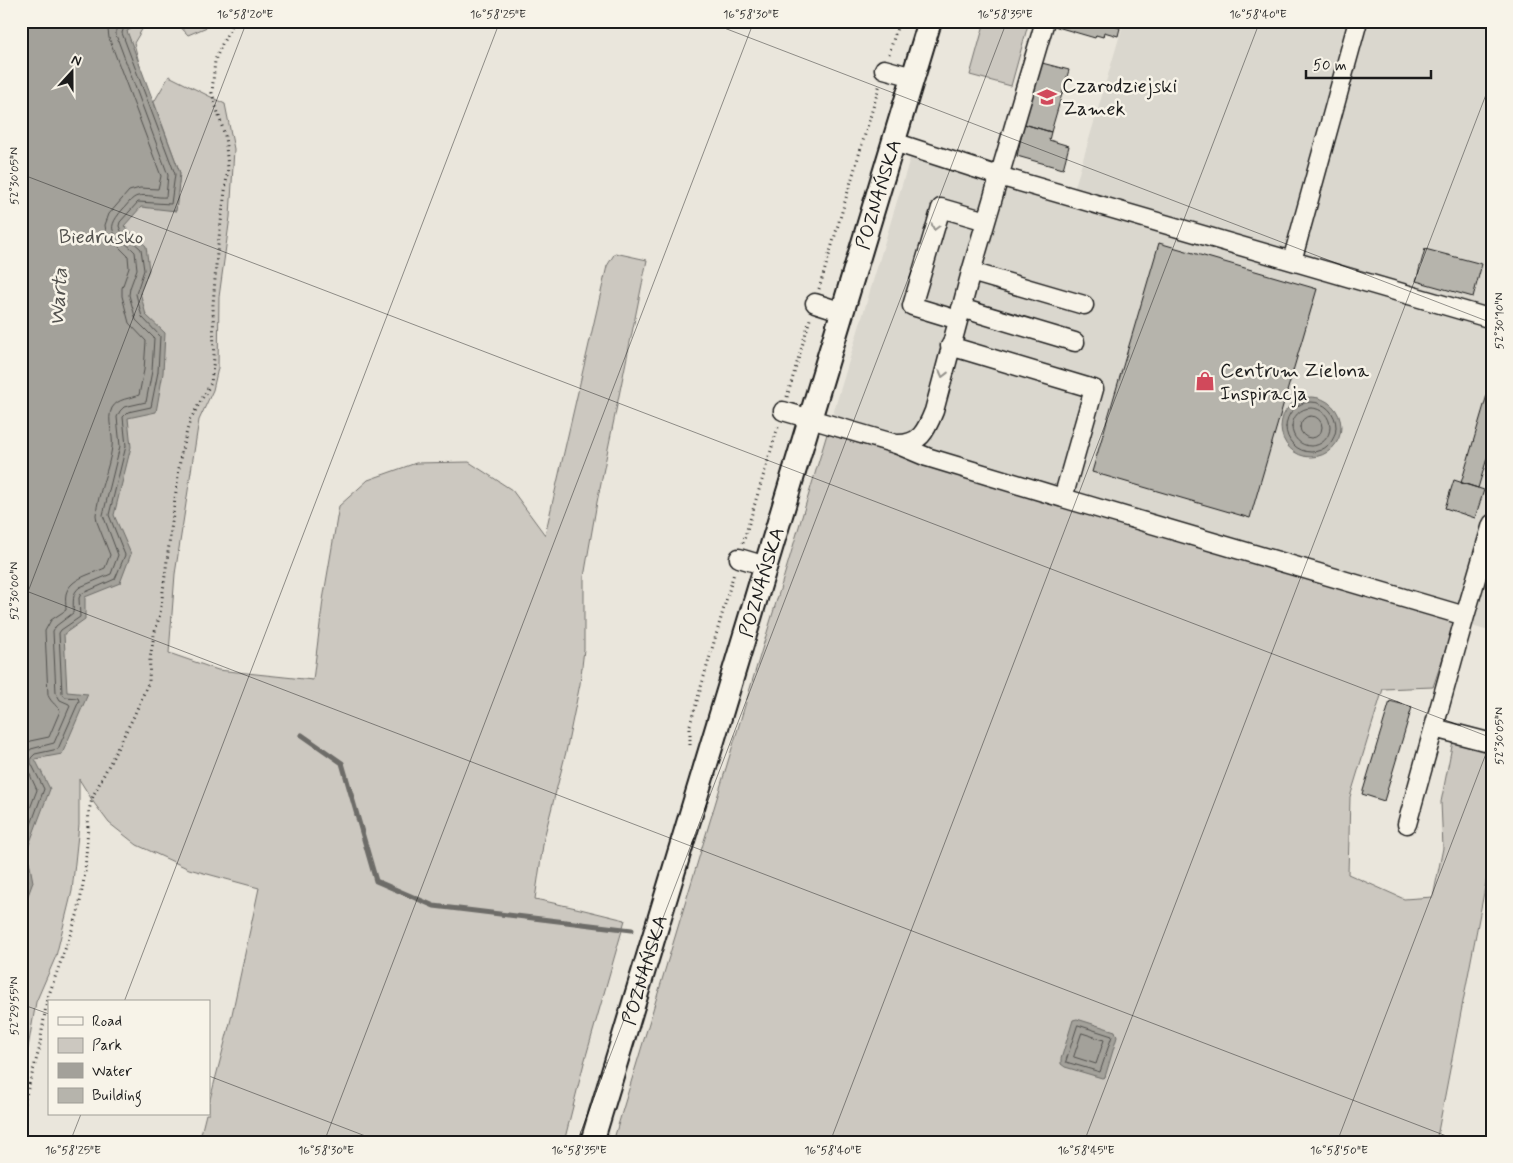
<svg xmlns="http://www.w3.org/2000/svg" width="1513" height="1163" viewBox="0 0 1513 1163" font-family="Mynerve,sans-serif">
  <rect width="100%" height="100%" fill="#eae6dc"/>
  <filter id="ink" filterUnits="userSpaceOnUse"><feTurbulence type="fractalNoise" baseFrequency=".02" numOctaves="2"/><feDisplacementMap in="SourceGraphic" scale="10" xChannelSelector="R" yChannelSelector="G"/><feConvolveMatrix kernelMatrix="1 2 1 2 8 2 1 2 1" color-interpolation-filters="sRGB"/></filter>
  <g filter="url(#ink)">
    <path fill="#dad7ce" d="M 1124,21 L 1492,21 L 1492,632 L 827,434 L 910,158 L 1453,316 L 1458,299 L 1074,190 Z"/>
    <path fill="#ccc8c0" stroke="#74726e" d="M 21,21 L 147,21 L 134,43 L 176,209 L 180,173 L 154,102 L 169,76 L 225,104 L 234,149 L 230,217 L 219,297 L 218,368 L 213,390 L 199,420 L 175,574 L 169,653 L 218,670 L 313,680 L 323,600 L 339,506 L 368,480 L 416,463 L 469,462 L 512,490 L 545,535 L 607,266 L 615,253 L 647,260 L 597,502 L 584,577 L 584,649 L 580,684 L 566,752 L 544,838 L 535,899 L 576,908 L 625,920 L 584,1063 L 564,1142 L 199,1142 L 206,1114 L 209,1114 L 209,1103 L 231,1019 L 259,888 L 189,869 L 137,845 L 109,823 L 94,803 L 79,779 L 79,825 L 72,891 L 56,956 L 36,1002 L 21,1087 L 21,908 L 24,906 L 21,871 Z
      M 175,21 L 221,21 L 188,35 Z
      M 985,21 L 1029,21 L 1011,86 L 970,75 Z
      M 827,434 L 1455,622 L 1433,687 L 1383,689 L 1350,797 L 1348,874 L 1404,899 L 1433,897 L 1443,848 L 1441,802 L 1453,741 L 1492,753 L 1492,851 L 1436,1142 L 613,1142 Z"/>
    <path fill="#a3a19a" stroke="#6d6c68" d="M 21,21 L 146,21 L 127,31 L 180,173 L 176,211 L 141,207 L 124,226 L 146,246 L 149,270 L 140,292 L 146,315 L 165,333 L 163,373 L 156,412 L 128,418 L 131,447 L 114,515 L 131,554 L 120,583 L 85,597 L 85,619 L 64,634 L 67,692 L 88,694 L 62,754 L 35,759 L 50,789 L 27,850 L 33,882 L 24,906 L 21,908 Z
      M1281 427a30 30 0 1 1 60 0a30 30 0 1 1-60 0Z
      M 1077,1019 L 1115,1031 L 1117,1037 L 1105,1077 L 1102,1078 L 1065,1067 L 1061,1064 L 1061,1059 L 1073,1020 Z"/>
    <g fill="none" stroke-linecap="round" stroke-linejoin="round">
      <path stroke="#52514e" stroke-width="1" d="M1286 427a25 25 0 1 1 50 0a25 25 0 1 1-50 0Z
        M1292 427a19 19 0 1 1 38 0a19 19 0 1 1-38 0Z
        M1300 427a11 11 0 1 1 22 0a11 11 0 1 1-22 0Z
        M 21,747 L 30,741 L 49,737 L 60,711 C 58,706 51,703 48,695 L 45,631 L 51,620 L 66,610 C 66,604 65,599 66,594 C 70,578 92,574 105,568 L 110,555 L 97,522 L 96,515 C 98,492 109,470 112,447 C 114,434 106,420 112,408 C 118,398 130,399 139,395 L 144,370 L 146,341 L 129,323 L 122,296 L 122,288 L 129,268 L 128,256 L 109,237 L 106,232 L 105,225 L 109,214 L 129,191 L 140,188 L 158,189 L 161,176 L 109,38 L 108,30 L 111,21
        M 21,832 L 37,790 L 25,764 L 25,756 L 31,749 L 54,743 L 70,706 L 69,704 L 60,700 L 56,693 L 53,631 L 56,626 L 73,613 C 74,603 71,593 80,587 L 111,574 L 118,555 L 103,515 L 120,446 L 117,417 L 120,411 L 124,407 L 146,402 L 152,371 L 154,338 L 136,320 L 129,295 L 130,288 L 137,269 L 135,252 C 118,234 101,234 123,209 C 128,204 132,197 138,196 C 147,194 157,198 166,197 L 168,175 L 116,35 L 116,28 L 121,21
        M 21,898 L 28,881 L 22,849 L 44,789 L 31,763 L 31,758 L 35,754 L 58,749 L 79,701 L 78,698 L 65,697 L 62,693 L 59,633 L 61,630 L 80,617 L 79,598 L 81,594 L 115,579 L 125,555 L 109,515 L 126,446 L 123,417 L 128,412 L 151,407 L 158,372 L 160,336 L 142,317 L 136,294 L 144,270 L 141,249 L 121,231 L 119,226 L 120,222 L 138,202 L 171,204 L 175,174 L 122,33 L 124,27 L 135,21
        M 1078,1025 L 1112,1036 L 1100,1072 L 1066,1062 Z
        M 1082,1033 L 1104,1040 L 1096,1064 L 1074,1057 Z"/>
      <path stroke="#6d6c68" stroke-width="5" d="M 302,735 L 342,763 L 376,881 L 434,906 L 632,930"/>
    </g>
    <path fill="#b6b4ac" stroke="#1c1c1c" d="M 1055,21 L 1098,21 L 1120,28 L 1118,36 L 1104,32 L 1103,37 L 1096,35 L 1095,38 L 1054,26 Z
      M 1042,63 L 1069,70 L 1051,132 L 1024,124 Z
      M 1024,124 L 1051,132 L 1049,140 L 1069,146 L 1063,169 L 1017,156 Z
      M 1159,243 L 1317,289 L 1250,518 L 1092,472 Z
      M 1425,249 L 1482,264 L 1473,297 L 1416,281 Z
      M 1492,378 L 1492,442 L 1478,488 L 1461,483 Z
      M 1454,480 L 1484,490 L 1475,518 L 1445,508 Z
      M 1390,701 L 1412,707 L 1384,801 L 1362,794 Z"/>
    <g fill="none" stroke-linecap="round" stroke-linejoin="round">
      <defs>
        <path id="minor" d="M 884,69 L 913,77
          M 894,142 L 999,176 L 1492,319
          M 1292,261 L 1358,21
          M 971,272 L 1084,305
          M 815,303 L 843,312
          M 961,308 L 1075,342
          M 958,320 L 912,306 L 941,208 L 986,221
          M 783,411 L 896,444 C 920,445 926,431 934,411 L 971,272 L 1045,21
          M 896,444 L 927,457 L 1063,498 L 1094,389 L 950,346
          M 1063,498 L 1465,616
          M 739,558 L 766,566
          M 1434,728 L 1492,743
          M 1407,824 L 1465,616 L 1492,524"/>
        <g id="major">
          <path id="s1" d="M 592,1142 L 930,21"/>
        </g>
      </defs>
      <use href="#minor" stroke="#1c1c1c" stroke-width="21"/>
      <use href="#major" stroke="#1c1c1c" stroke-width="26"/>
      <path stroke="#1c1c1c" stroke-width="3" stroke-dasharray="1 4" stroke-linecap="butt" d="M 889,54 L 899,21
        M 819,289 L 880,84
        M 787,397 L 810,319
        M 743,543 L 778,427
        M 690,745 L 690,725 L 734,573
        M 21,1113 L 39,1050 L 47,1000 L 78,913 L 85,873 L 89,810 L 93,796 L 134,716 L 149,681 L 150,659 L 154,635 L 160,614 L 181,453 L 190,420 L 211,383 L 214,358 L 213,305 L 217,253 L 228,168 L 225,136 L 212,93 L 215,60 L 223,42 L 234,21"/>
      <use href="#minor" stroke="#f7f3e8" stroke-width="18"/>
      <use href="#major" stroke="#f7f3e8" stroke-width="22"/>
    </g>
    <defs><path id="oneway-chevron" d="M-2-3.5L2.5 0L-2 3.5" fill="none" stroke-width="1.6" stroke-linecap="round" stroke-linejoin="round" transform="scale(1.25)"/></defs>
    <g stroke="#94928c">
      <use href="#oneway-chevron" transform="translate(935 227) rotate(106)"/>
      <use href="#oneway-chevron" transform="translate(943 374) rotate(104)"/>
    </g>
  </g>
  <path fill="none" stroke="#1c1c1c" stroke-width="1" stroke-opacity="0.45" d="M 706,21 L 1492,323M 21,174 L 1492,738M 21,589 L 1462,1142M 21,610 L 247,21M 124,1002 L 500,21M 21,1004 L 49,1014M 209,1076 L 381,1142M 70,1142 L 81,1114M 324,1142 L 754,21M 577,1142 L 1007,21M 830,1142 L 1260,21M 1084,1142 L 1492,79M 1337,1142 L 1492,738"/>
  <defs>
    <symbol id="school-bare" viewBox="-9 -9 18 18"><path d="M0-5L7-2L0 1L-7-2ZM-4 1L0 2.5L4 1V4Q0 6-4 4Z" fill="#d1495b" stroke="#f7f3e8" stroke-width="2.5" paint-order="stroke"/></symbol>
    <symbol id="shop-bare" viewBox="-9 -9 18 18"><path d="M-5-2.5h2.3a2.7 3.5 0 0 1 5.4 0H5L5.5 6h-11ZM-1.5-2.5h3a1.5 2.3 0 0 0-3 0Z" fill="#d1495b" stroke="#f7f3e8" stroke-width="2.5" paint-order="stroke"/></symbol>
  </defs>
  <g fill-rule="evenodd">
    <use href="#school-bare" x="1033" y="83" width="28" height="28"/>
    <use href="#shop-bare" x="1191" y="367" width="28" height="28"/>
  </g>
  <g text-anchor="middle" stroke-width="5" stroke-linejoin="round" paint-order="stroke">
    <g font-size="20" fill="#1c1c1c" stroke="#f7f3e8" text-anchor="start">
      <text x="1062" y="92">Czarodziejski<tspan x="1062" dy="23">Zamek</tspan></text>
      <text x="1220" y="377">Centrum Zielona<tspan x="1220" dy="23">Inspiracja</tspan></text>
    </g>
    <g font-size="20" fill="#1c1c1c" stroke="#f7f3e8">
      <text dy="7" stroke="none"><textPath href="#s1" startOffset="990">POZNAŃSKA</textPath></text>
      <text dy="7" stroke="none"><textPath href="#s1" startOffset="585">POZNAŃSKA</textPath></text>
      <text dy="7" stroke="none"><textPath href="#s1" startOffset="180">POZNAŃSKA</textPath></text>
    </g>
    <g font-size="20" fill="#51504d" stroke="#f7f3e8">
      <text x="101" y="243">Biedrusko</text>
    </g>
    <g font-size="21" font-style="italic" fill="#52514e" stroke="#f7f3e8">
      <text transform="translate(58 297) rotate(-86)" y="7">Warta</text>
    </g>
  </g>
  <rect width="1513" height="1163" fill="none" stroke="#f7f3e8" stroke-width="55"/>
  <rect x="48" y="1000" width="162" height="115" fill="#f7f3e8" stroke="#9f9d96"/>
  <rect x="58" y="1017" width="25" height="8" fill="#f7f3e8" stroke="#9f9d96"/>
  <text x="92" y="1026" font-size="15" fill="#1c1c1c">Road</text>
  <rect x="58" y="1038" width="25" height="15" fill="#ccc8c0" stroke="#9f9d96"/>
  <text x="92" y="1050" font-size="15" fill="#1c1c1c">Park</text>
  <rect x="58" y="1063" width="25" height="15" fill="#a3a19a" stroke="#9f9d96"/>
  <text x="92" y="1076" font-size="15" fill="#1c1c1c">Water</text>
  <rect x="58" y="1088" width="25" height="15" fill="#b6b4ac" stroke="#9f9d96"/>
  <text x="92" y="1100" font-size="15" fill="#1c1c1c">Building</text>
  <g transform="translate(72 72) rotate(21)" stroke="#f7f3e8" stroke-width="4" paint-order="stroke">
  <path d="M0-4L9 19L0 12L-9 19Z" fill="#1c1c1c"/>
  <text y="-8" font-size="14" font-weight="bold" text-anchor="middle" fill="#1c1c1c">N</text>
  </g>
  <path d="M1306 70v8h125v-8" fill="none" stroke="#1c1c1c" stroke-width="2.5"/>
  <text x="1313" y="70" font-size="15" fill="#1c1c1c" stroke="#f7f3e8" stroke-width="4" paint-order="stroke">50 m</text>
  <rect x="28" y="28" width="1458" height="1108" fill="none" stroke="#1c1c1c" stroke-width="2"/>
  <g font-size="12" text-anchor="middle" fill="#1c1c1c">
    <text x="245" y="18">16°58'20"E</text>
    <text x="498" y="18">16°58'25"E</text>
    <text x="751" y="18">16°58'30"E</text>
    <text x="1005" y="18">16°58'35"E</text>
    <text x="1258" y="18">16°58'40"E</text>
    <text transform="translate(14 176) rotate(-90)" y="4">52°30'05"N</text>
    <text transform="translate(1499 321) rotate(-90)" y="4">52°30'10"N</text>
    <text transform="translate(14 591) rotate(-90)" y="4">52°30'00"N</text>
    <text transform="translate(1499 736) rotate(-90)" y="4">52°30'05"N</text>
    <text transform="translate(14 1006) rotate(-90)" y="4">52°29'55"N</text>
    <text x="73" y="1154">16°58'25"E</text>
    <text x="326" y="1154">16°58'30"E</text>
    <text x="579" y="1154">16°58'35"E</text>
    <text x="833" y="1154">16°58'40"E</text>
    <text x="1086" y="1154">16°58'45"E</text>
    <text x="1339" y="1154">16°58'50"E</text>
  </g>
</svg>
